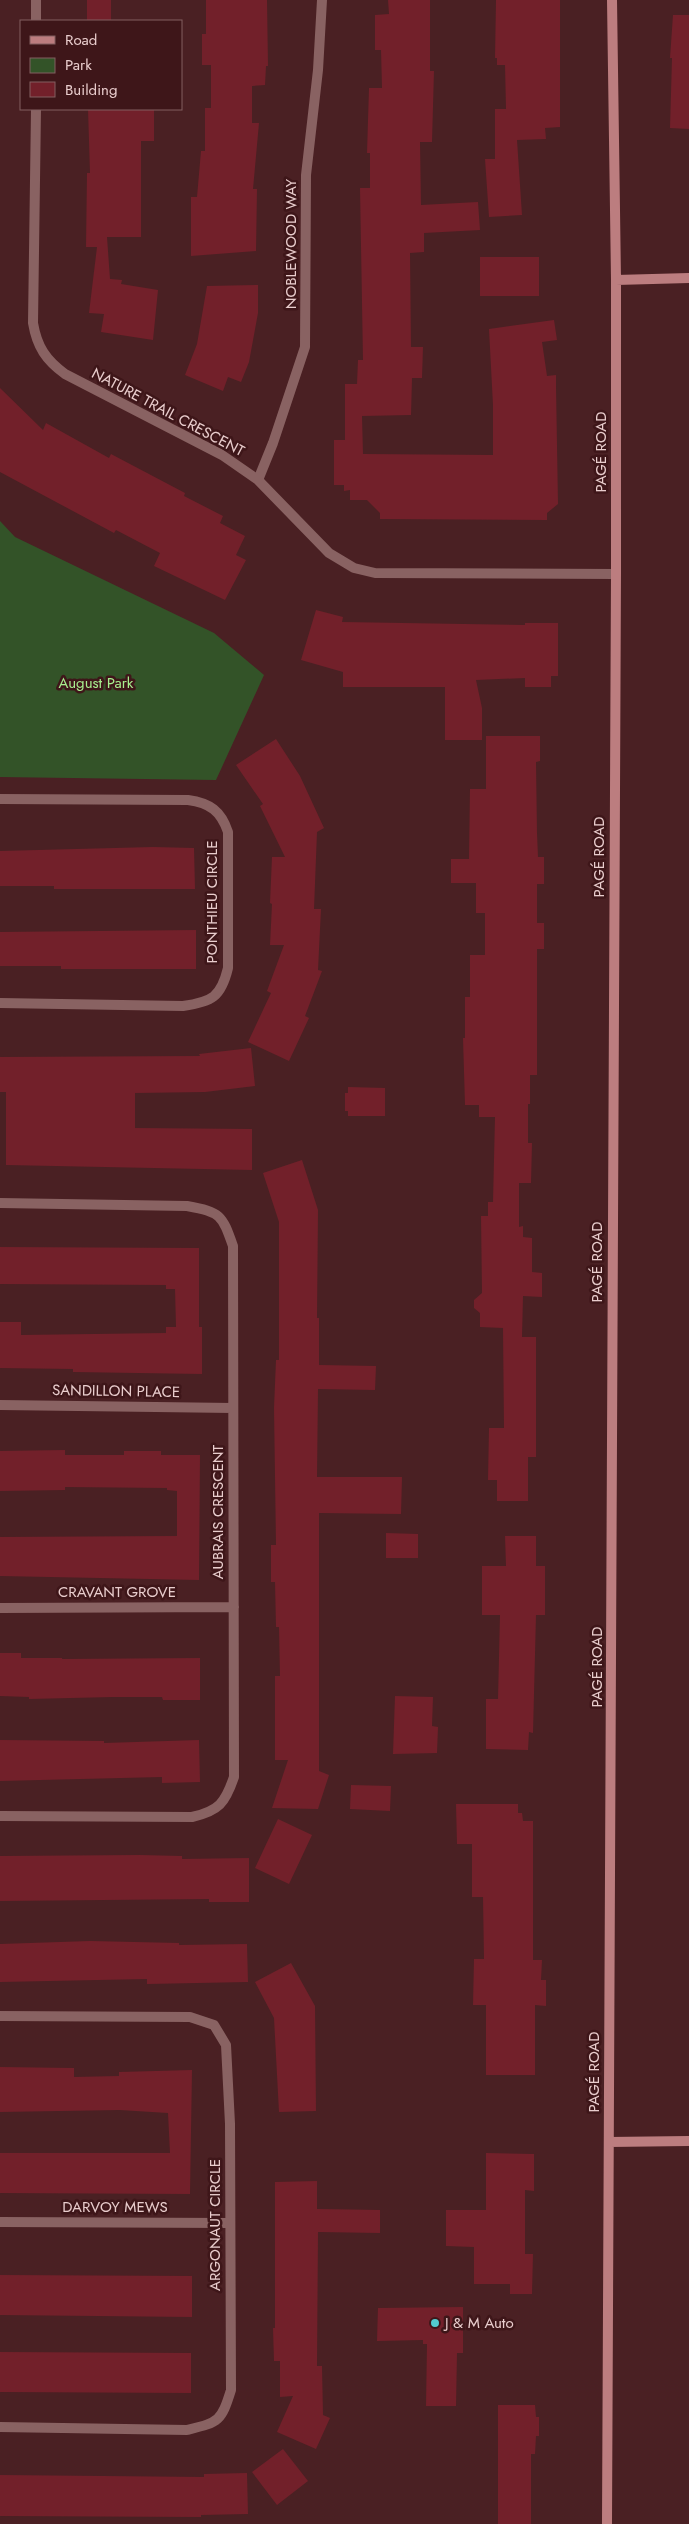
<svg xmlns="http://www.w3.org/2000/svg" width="689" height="2524" viewBox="0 0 689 2524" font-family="Jost,sans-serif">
  <rect width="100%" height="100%" fill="#4a2023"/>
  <path fill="#335328" d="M 0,521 L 15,537 L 214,633 L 264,675 L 216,780 L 0,777 Z"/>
  <path fill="#72202a" d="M 87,0 L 111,0 L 111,21 L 87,21 Z
    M 206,0 L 267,0 L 268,66 L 266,66 L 265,85 L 252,86 L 252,123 L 259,123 L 253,189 L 257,189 L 256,251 L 191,256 L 191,197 L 197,197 L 201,151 L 205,151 L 205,108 L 211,108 L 211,65 L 202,65 L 202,34 L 206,34 Z
    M 388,0 L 430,0 L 430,71 L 434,71 L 432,142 L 420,142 L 421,205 L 478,202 L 480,230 L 424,233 L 424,252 L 410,253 L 411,347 L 423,347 L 422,378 L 412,378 L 411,415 L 362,416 L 363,454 L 493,455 L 493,405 L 489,329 L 554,320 L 557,340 L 542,342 L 547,376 L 556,375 L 556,386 L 558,504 L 547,513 L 547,520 L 380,519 L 380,513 L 367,500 L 350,500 L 350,490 L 344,491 L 344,485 L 334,485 L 334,440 L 345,440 L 345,384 L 357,384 L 358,360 L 363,360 L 360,188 L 370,188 L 370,153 L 367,153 L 369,88 L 382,88 L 381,50 L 375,50 L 375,15 L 389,14 Z
    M 496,0 L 560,0 L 560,127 L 545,128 L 546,139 L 517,140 L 522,215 L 489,217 L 485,159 L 495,159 L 495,109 L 506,109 L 505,65 L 497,65 L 497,58 L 495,58 Z
    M 673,15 L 689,15 L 689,129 L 670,128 L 672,58 L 670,58 Z
    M 88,109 L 154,109 L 154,141 L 141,141 L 141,237 L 107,237 L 110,279 L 122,280 L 121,284 L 158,290 L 153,340 L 101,332 L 104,314 L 89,313 L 97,247 L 86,247 L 87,173 L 90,173 Z
    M 480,257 L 539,257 L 539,296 L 480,296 Z
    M 258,285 L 258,313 L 249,362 L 241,382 L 228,377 L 223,391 L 185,375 L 197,344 L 207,286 Z
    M 0,388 L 43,430 L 46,423 L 109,458 L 111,454 L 185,493 L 184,496 L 223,516 L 220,523 L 245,536 L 236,555 L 246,560 L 225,600 L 154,566 L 160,553 L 116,530 L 114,533 L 0,472 Z
    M 316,610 L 343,617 L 342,622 L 525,625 L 525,623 L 558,623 L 558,676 L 551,676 L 551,687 L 525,687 L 525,678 L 476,680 L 482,708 L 482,740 L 445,740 L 445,687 L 343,687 L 343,672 L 301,660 Z
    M 486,736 L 540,736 L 540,761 L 536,762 L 537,833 L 538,857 L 544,857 L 544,884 L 537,884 L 537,923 L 544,923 L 544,949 L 537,949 L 537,1075 L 530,1075 L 530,1104 L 528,1104 L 528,1143 L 532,1143 L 531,1183 L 519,1183 L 519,1227 L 523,1226 L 523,1237 L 532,1238 L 532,1272 L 542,1273 L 542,1297 L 523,1296 L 522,1337 L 536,1337 L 536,1457 L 528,1457 L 528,1501 L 497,1501 L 497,1480 L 488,1480 L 489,1428 L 504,1428 L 503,1328 L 480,1327 L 480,1313 L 474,1308 L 474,1300 L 482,1293 L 481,1216 L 488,1216 L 488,1202 L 493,1202 L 495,1117 L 479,1117 L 479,1105 L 465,1105 L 463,1038 L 465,1038 L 465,997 L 470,997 L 470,955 L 485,955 L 485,913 L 476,913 L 476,883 L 451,883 L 451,859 L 469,859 L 470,789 L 486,789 Z
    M 276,739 L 300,776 L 324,828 L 317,832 L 314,909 L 321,909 L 318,970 L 322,971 L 305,1016 L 309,1018 L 289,1061 L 248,1042 L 271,993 L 267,991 L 284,945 L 270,945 L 272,904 L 270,903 L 272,857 L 285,857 L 260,806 L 263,804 L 236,765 Z
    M 153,847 L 194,848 L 195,889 L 54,889 L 54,886 L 0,886 L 0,851 Z
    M 196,930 L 196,969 L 61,969 L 61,966 L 0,966 L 0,932 Z
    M 251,1048 L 255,1086 L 205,1092 L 135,1093 L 135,1128 L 252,1129 L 252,1170 L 6,1165 L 6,1092 L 0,1092 L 0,1057 L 200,1056 L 199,1054 Z
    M 348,1087 L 385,1088 L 385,1116 L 348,1116 L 348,1111 L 345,1111 L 345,1093 L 348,1093 Z
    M 302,1160 L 318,1210 L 317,1318 L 319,1318 L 319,1365 L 376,1366 L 375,1390 L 318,1389 L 317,1477 L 402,1477 L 401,1514 L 319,1513 L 319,1771 L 329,1775 L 318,1809 L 272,1808 L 288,1760 L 275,1760 L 275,1676 L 280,1676 L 279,1627 L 276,1627 L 275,1582 L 271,1582 L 271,1545 L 276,1545 L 274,1408 L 276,1360 L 279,1360 L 279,1222 L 263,1173 Z
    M 0,1247 L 199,1248 L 199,1327 L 202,1327 L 202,1374 L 73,1372 L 73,1369 L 0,1368 L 0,1322 L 21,1322 L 21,1335 L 166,1333 L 166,1327 L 176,1327 L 175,1289 L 166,1289 L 166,1285 L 0,1284 Z
    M 65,1450 L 65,1455 L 124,1455 L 124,1451 L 161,1451 L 161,1455 L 200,1455 L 199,1580 L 0,1576 L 0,1537 L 177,1536 L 177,1491 L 167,1490 L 167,1488 L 65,1487 L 65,1490 L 0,1491 L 0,1451 Z
    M 386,1533 L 418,1534 L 418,1558 L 386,1558 Z
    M 505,1536 L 536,1536 L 536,1566 L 545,1566 L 545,1615 L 536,1615 L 533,1733 L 529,1732 L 528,1750 L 486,1749 L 486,1699 L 498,1699 L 500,1615 L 482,1615 L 482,1566 L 506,1566 Z
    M 0,1653 L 21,1653 L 21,1658 L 62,1658 L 62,1659 L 200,1658 L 200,1700 L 163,1700 L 162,1697 L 113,1697 L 29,1699 L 29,1697 L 0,1696 Z
    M 395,1696 L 433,1697 L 432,1726 L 438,1727 L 437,1753 L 393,1754 Z
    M 0,1740 L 104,1741 L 104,1743 L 199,1740 L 200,1782 L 162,1783 L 162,1777 L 0,1781 Z
    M 351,1785 L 391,1786 L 390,1811 L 350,1809 Z
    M 456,1804 L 518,1804 L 518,1813 L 522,1813 L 523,1821 L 533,1821 L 533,1960 L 542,1960 L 541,1980 L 546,1980 L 546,2006 L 535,2005 L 535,2075 L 486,2075 L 486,2005 L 473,2005 L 474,1959 L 484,1959 L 483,1897 L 472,1897 L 472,1844 L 457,1844 Z
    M 278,1819 L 312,1835 L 289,1884 L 255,1868 Z
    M 140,1855 L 182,1856 L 182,1859 L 249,1858 L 249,1902 L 209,1902 L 209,1899 L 0,1901 L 0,1856 Z
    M 90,1941 L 179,1943 L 179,1945 L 247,1944 L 248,1982 L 147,1984 L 147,1979 L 0,1982 L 0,1944 Z
    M 291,1963 L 315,2006 L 316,2111 L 279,2112 L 274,2018 L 255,1982 Z
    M 0,2067 L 74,2068 L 74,2077 L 119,2076 L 119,2072 L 192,2070 L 190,2194 L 0,2193 L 0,2153 L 170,2153 L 168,2113 L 120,2110 L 0,2112 Z
    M 486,2153 L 534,2154 L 534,2191 L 525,2190 L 525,2254 L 533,2254 L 532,2294 L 510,2294 L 510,2284 L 474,2284 L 474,2247 L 446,2246 L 446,2210 L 486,2210 Z
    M 317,2181 L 317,2209 L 380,2210 L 380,2233 L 318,2232 L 317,2366 L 322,2366 L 323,2415 L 330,2418 L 316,2449 L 277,2432 L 293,2396 L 280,2397 L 280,2361 L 274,2361 L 273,2328 L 275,2328 L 275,2182 Z
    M 0,2275 L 192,2276 L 192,2317 L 0,2315 Z
    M 463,2307 L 463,2353 L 457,2353 L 456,2406 L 426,2406 L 427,2344 L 423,2344 L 423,2340 L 377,2341 L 378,2308 Z
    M 0,2352 L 191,2353 L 191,2393 L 0,2392 Z
    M 498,2405 L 535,2405 L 536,2417 L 539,2417 L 539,2436 L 536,2436 L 535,2454 L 531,2454 L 531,2524 L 498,2524 Z
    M 283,2449 L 308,2481 L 277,2505 L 252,2472 Z
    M 247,2473 L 248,2514 L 201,2515 L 201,2517 L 0,2516 L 0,2475 L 204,2477 L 204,2474 Z"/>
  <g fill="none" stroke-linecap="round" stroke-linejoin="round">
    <path stroke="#896262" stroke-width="10" d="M 36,21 L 36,0
      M 36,109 L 33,323 C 37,347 46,360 65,374 L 222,455 L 258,480 L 329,553 L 354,568 L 375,573 L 616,574
      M 258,480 L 273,443 L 305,347 L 306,175 L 318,70 L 322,0
      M 0,799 L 188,800 C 210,803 221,811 228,832 L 228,968 C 221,997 212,1002 183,1006 L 0,1003
      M 0,1203 L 187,1206 C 221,1212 222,1215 233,1246 L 234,1777 C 225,1803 219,1811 192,1817 L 0,1816
      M 0,1405 L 233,1408
      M 0,1608 L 234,1607
      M 0,2016 L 190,2017 L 214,2025 L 226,2045 L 230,2124 L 231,2390 C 221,2422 219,2422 187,2430 L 0,2427
      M 0,2222 L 229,2223"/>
    <path stroke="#bc7d7f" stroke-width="10" d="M 616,280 L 689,278
      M 609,2142 L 689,2141
      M 607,2524 L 616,574 L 616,280 L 612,0"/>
  </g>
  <circle fill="#52ccd0" stroke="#3e1619" stroke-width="2" cx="435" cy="2323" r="5"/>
  <g text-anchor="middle" stroke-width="5" stroke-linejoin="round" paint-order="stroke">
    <g font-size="15" fill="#e9cdcd" stroke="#3e1619">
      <text transform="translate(291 244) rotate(-90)" y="5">NOBLEWOOD WAY</text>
      <text transform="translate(168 412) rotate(28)" y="5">NATURE TRAIL CRESCENT</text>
      <text transform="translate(601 452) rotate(-90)" y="5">PAGÉ ROAD</text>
      <text transform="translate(599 857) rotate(-90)" y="5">PAGÉ ROAD</text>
      <text transform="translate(212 902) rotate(-90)" y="5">PONTHIEU CIRCLE</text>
      <text transform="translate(597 1262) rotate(-90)" y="5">PAGÉ ROAD</text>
      <text transform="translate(116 1391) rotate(1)" y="5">SANDILLON PLACE</text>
      <text transform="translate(218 1512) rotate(-90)" y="5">AUBRAIS CRESCENT</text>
      <text x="117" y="1597">CRAVANT GROVE</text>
      <text transform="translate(597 1667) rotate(-90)" y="5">PAGÉ ROAD</text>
      <text transform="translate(594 2072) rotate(-90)" y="5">PAGÉ ROAD</text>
      <text x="115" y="2212">DARVOY MEWS</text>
      <text transform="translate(215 2225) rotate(-90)" y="5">ARGONAUT CIRCLE</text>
    </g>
    <g font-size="15" fill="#a7ee8e" stroke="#3e1619">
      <text x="96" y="688">August Park</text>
    </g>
    <g font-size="15" fill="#e9cdcd" stroke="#3e1619" text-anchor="start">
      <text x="445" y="2328">J &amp; M Auto</text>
    </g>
  </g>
  <rect x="20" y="20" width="162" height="90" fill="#3e1619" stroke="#825f61"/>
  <rect x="30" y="36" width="25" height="8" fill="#bc7d7f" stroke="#825f61"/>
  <text x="65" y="45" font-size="15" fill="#e9cdcd">Road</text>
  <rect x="30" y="58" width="25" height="15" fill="#335328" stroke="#825f61"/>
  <text x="65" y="70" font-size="15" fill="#e9cdcd">Park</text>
  <rect x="30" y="82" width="25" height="15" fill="#72202a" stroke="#825f61"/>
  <text x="65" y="95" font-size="15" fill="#e9cdcd">Building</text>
</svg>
